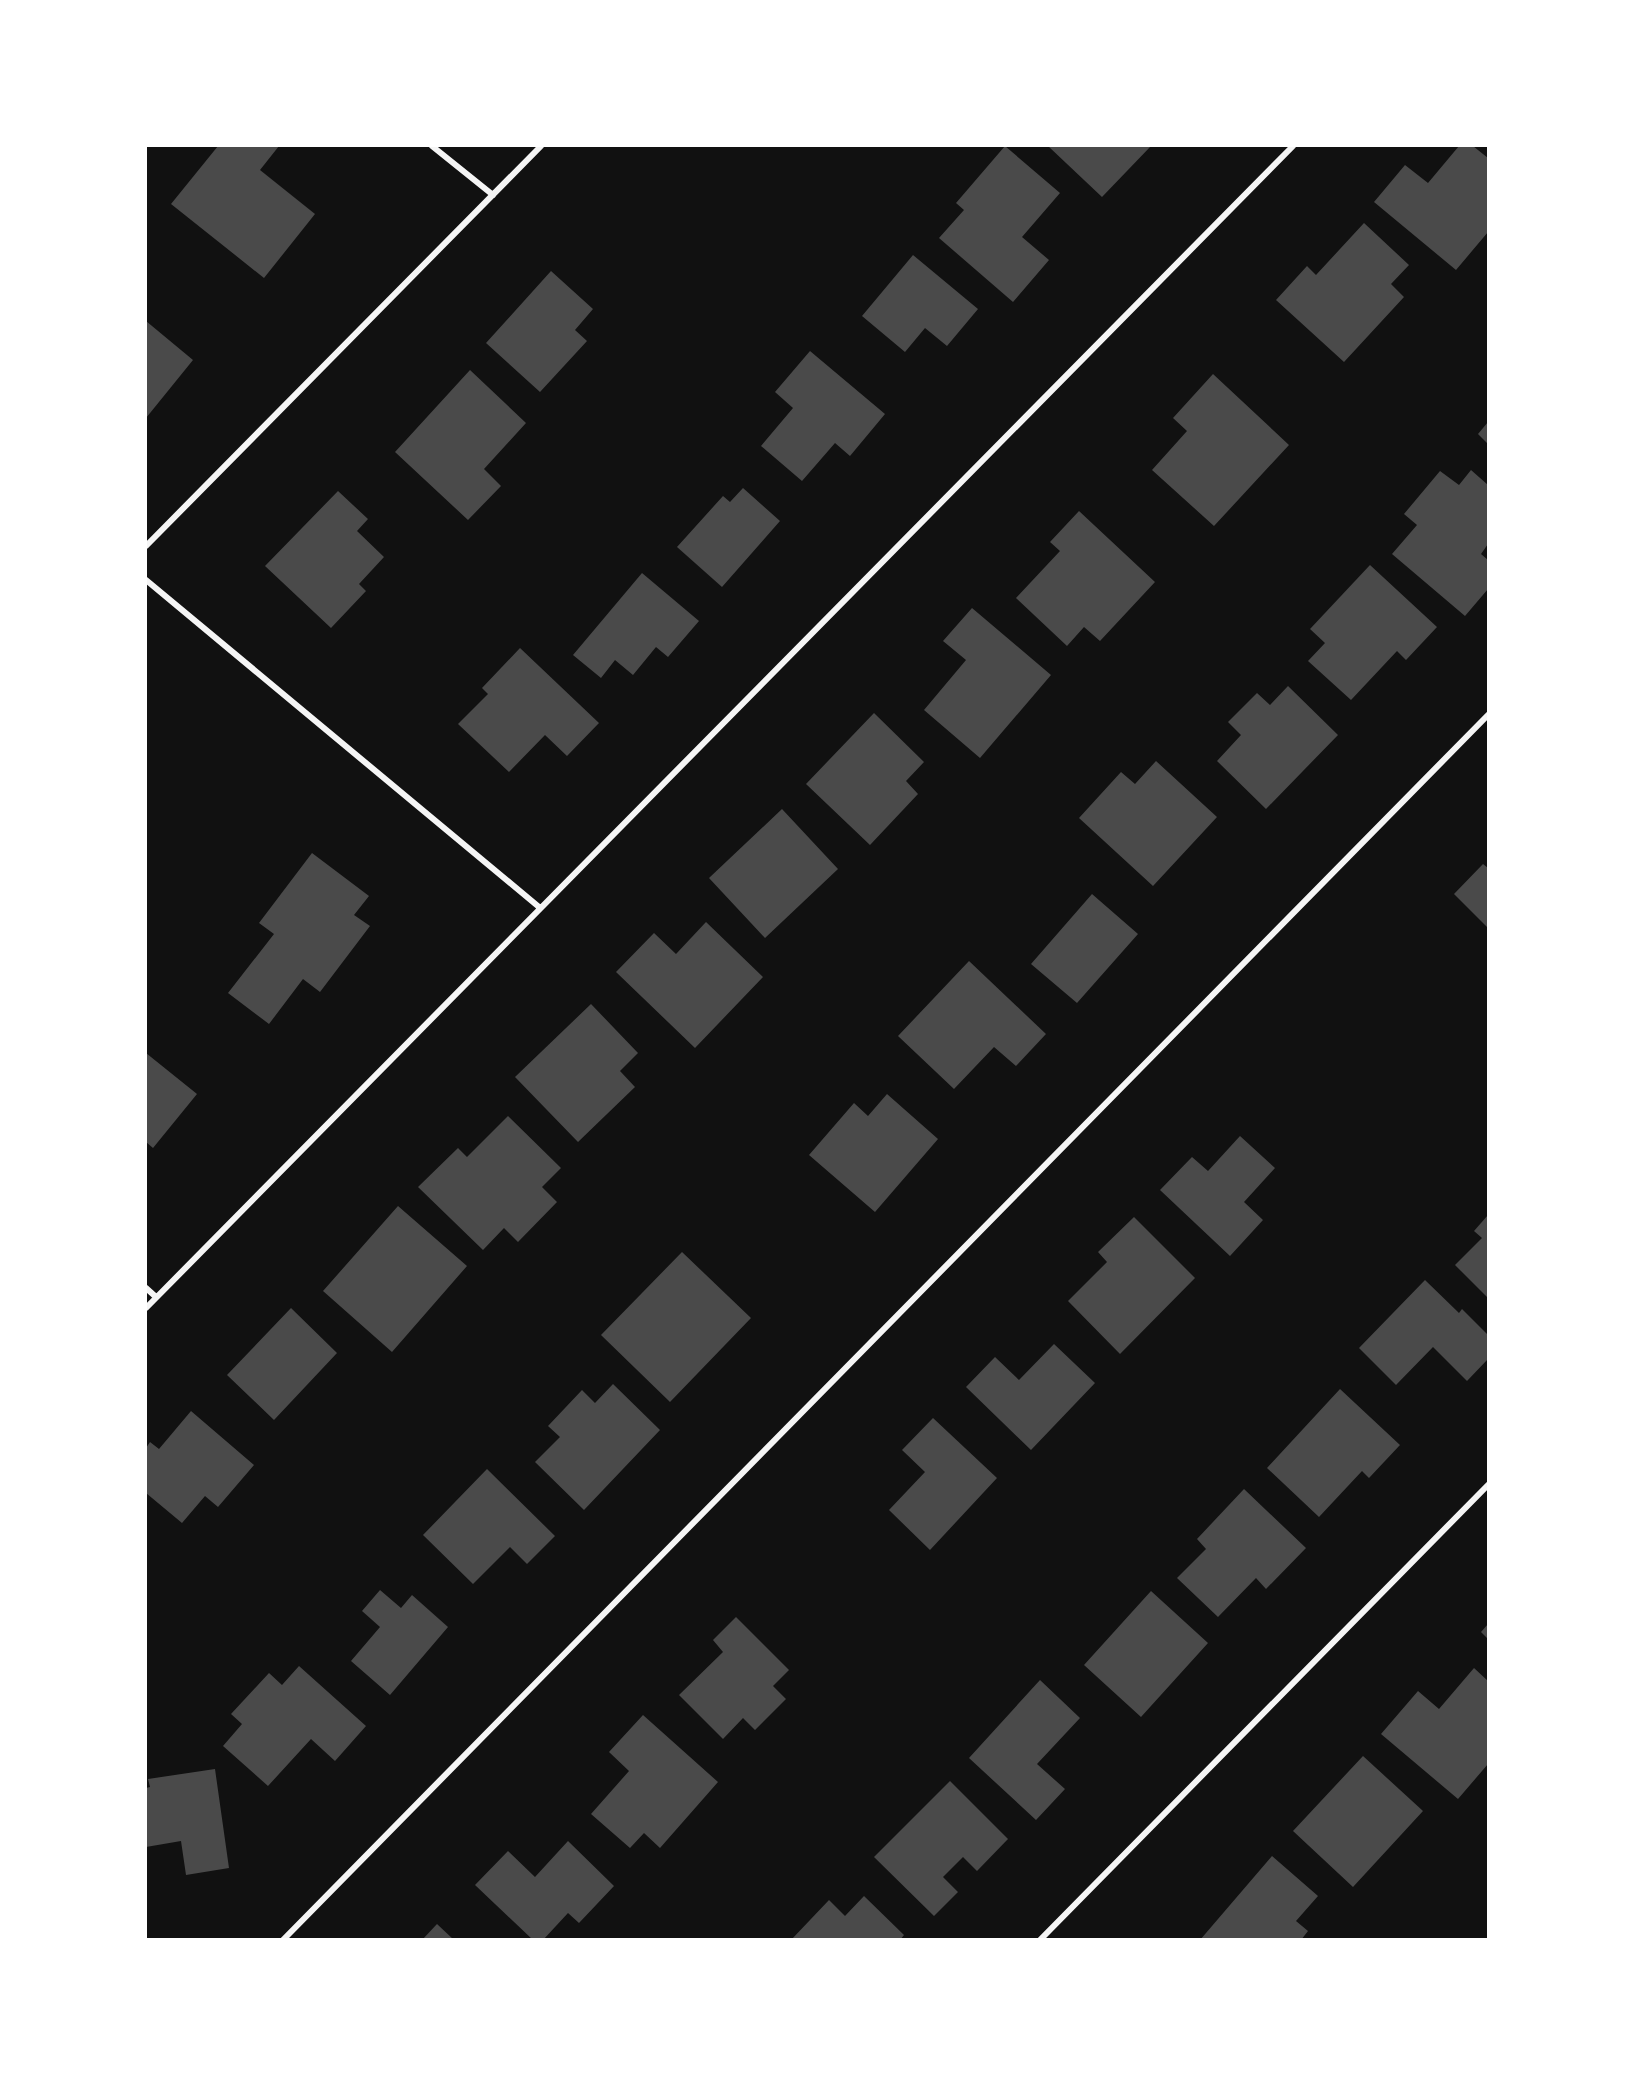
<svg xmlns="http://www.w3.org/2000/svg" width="1634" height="2085" viewBox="0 0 1634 2085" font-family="'Fira Sans',sans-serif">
  <rect width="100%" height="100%" fill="#111"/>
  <path fill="#4a4a4a" d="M 218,146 L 279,146 L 260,170 L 315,214 L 264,278 L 171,204 Z
    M 1005,146 L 1060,193 L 1022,237 L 1049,260 L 1013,302 L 939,238 L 964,210 L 956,203 Z
    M 1048,146 L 1151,146 L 1102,197 Z
    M 1459,146 L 1473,146 L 1488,158 L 1488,232 L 1456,270 L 1374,202 L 1405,165 L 1428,183 Z
    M 1364,223 L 1409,265 L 1391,284 L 1404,297 L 1344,362 L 1276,300 L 1307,266 L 1316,275 Z
    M 913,255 L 978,309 L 947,346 L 925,328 L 905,352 L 862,316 Z
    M 551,271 L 593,309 L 575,330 L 587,341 L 540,392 L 486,343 Z
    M 146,321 L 193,360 L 146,418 Z
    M 810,351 L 885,414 L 850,456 L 835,443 L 802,481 L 761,446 L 793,408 L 775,392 Z
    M 470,370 L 526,423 L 484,469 L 501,486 L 468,520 L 395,452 Z
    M 1213,374 L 1289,445 L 1214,526 L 1152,470 L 1187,431 L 1173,418 Z
    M 1488,422 L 1488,444 L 1478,434 Z
    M 1471,470 L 1488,485 L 1488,544 L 1481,554 L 1488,560 L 1488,589 L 1465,616 L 1392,554 L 1417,525 L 1404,514 L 1440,471 L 1459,485 Z
    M 743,488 L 780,521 L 722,587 L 677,547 L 723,496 L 730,502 Z
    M 338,491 L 368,519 L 357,531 L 384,557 L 359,584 L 366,591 L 331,628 L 265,566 Z
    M 1079,511 L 1155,582 L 1100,641 L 1084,627 L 1067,646 L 1016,598 L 1060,551 L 1050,542 Z
    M 1370,565 L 1437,627 L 1406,660 L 1397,651 L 1351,700 L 1308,661 L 1325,643 L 1310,629 Z
    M 642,573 L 699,621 L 668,657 L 656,647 L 633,675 L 615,660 L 601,678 L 573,655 Z
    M 972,608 L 1051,675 L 980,758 L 924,710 L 966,660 L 943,641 Z
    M 520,648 L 599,723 L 567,756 L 545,735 L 509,772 L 458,724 L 488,694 L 482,688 Z
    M 1288,686 L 1338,735 L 1266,809 L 1217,761 L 1241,735 L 1228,722 L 1257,693 L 1270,705 Z
    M 874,713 L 924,762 L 906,781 L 918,794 L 870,845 L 806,784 Z
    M 1156,761 L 1217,817 L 1153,886 L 1079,818 L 1121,772 L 1135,784 Z
    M 782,809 L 838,869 L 765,938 L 709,878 Z
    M 312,853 L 369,896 L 354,915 L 370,926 L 320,992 L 303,979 L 269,1024 L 228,993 L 274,934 L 259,923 Z
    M 1483,864 L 1488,868 L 1488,928 L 1454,894 Z
    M 1092,894 L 1138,934 L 1077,1003 L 1031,964 Z
    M 706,922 L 763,977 L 695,1048 L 616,972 L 654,933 L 676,954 Z
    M 969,961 L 1046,1034 L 1016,1066 L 994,1047 L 954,1089 L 898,1036 Z
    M 591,1004 L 638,1053 L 620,1071 L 635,1087 L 578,1142 L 515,1077 Z
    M 146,1053 L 197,1094 L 153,1148 L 146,1142 Z
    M 887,1094 L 938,1139 L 875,1212 L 809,1155 L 854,1103 L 868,1116 Z
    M 508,1116 L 561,1168 L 542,1187 L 557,1202 L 518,1242 L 504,1228 L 483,1250 L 418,1187 L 458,1148 L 467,1157 Z
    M 1240,1136 L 1275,1168 L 1244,1202 L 1263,1220 L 1230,1256 L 1160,1190 L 1192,1157 L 1208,1171 Z
    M 398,1206 L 467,1266 L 392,1352 L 323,1291 Z
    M 1488,1215 L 1488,1298 L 1455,1265 L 1482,1238 L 1474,1231 Z
    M 1134,1217 L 1195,1278 L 1120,1354 L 1068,1301 L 1107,1262 L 1098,1252 Z
    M 682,1252 L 751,1318 L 670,1402 L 601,1335 Z
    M 1425,1280 L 1459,1313 L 1462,1309 L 1488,1335 L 1488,1359 L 1467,1381 L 1433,1347 L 1396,1385 L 1359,1348 Z
    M 291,1308 L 337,1353 L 274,1420 L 227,1375 Z
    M 1054,1344 L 1095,1383 L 1031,1450 L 966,1387 L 995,1357 L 1019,1380 Z
    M 613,1384 L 660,1430 L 584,1510 L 535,1462 L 560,1437 L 548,1426 L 582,1390 L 595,1403 Z
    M 1340,1389 L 1400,1445 L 1369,1478 L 1362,1471 L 1319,1517 L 1267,1468 Z
    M 191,1411 L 254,1465 L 218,1507 L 205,1496 L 182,1523 L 146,1493 L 146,1448 L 150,1442 L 159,1449 Z
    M 933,1418 L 997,1478 L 930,1550 L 889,1510 L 925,1472 L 902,1450 Z
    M 487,1469 L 555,1536 L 527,1564 L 510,1547 L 473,1584 L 423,1535 Z
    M 1244,1489 L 1306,1548 L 1266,1589 L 1256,1578 L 1218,1617 L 1177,1578 L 1206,1549 L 1197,1539 Z
    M 380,1590 L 401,1608 L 412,1595 L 448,1627 L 390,1695 L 351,1661 L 380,1627 L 362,1611 Z
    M 1151,1591 L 1208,1643 L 1141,1717 L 1084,1665 Z
    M 736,1617 L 789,1670 L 773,1686 L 786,1699 L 755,1730 L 743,1718 L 723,1739 L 679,1695 L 723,1652 L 713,1640 Z
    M 1488,1624 L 1488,1639 L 1481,1632 Z
    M 299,1666 L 366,1726 L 335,1761 L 311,1739 L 268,1786 L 223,1746 L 242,1724 L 231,1714 L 269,1673 L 282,1685 Z
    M 1474,1668 L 1488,1681 L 1488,1764 L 1458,1799 L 1381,1734 L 1418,1691 L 1439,1709 Z
    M 1040,1680 L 1080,1718 L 1037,1764 L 1065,1789 L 1036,1820 L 969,1758 Z
    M 643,1715 L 718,1782 L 660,1848 L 644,1833 L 630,1848 L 591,1814 L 629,1771 L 609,1752 Z
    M 1363,1756 L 1423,1811 L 1353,1887 L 1293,1831 Z
    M 215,1769 L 229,1868 L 186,1875 L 181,1841 L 146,1847 L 146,1788 L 150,1787 L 148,1779 Z
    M 950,1781 L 1008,1839 L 977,1871 L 963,1857 L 943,1877 L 958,1892 L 934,1916 L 874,1857 Z
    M 568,1841 L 614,1886 L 579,1923 L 568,1913 L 543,1940 L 533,1940 L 475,1885 L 508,1851 L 535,1877 Z
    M 1272,1856 L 1318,1896 L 1296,1921 L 1308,1931 L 1301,1940 L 1200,1940 Z
    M 864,1896 L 904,1935 L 900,1940 L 791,1940 L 829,1900 L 845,1916 Z
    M 437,1924 L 454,1940 L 422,1940 Z"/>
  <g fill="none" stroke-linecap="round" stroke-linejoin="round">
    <path stroke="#f5f5f5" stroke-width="6" d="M 432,146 L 493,195
      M 146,546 L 541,146
      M 146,580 L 539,907
      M 146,1288 L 156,1297
      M 146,1308 L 1293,146
      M 283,1940 L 1488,715
      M 1040,1940 L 1488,1485"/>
  </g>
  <rect width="1634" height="2085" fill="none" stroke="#ffffff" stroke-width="294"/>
</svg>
